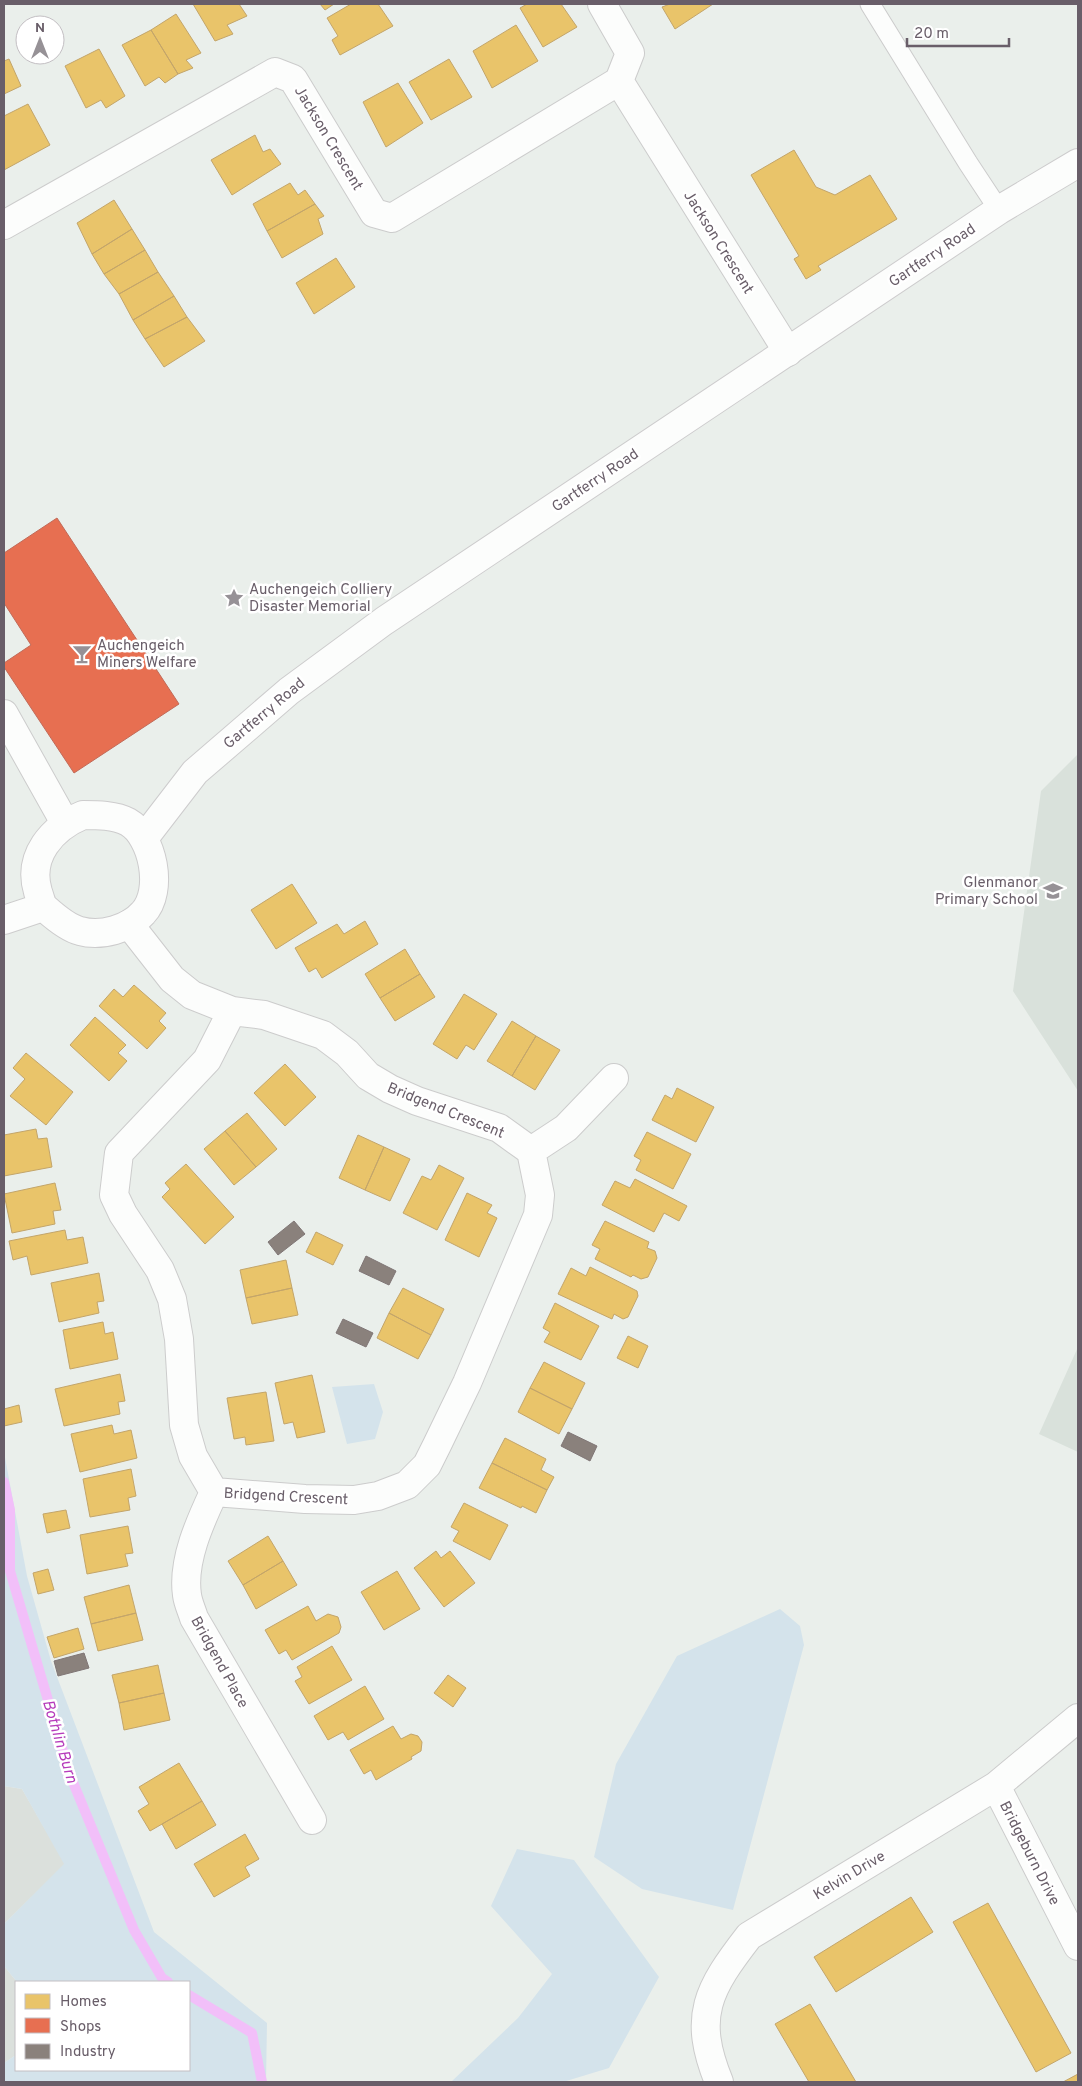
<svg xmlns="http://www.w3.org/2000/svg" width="1082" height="2086" viewBox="0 0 1082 2086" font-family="Overpass,sans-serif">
  <rect width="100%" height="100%" fill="#eaefeb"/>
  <path fill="#dbe0dc" d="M 4,1786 L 22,1789 L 65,1864 L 4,1924 Z
    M 4,1966 L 17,1982 L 16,2055 L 4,2063 Z"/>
  <path fill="#d9e1db" d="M 1078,754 L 1078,1091 L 1013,991 L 1041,791 Z
    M 1078,1347 L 1078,1452 L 1039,1434 Z"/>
  <path fill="#d4e3eb" d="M 374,1384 L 383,1412 L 375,1439 L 347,1444 L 332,1387 Z
    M 4,1452 L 27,1576 L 51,1661 L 154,1932 L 267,2023 L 266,2082 L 4,2082 L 4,2063 L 16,2055 L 16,2070 L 189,2070 L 189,1982 L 17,1982 L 4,1966 L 4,1924 L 64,1864 L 22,1789 L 4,1786 Z
    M 780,1609 L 800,1626 L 804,1645 L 733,1910 L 642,1889 L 594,1857 L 616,1764 L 677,1656 Z
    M 517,1849 L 574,1860 L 659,1977 L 609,2068 L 563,2082 L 451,2082 L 518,2018 L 552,1974 L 491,1906 Z"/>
  <path fill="#e9c46a" stroke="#c3a56a" d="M 193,4 L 239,4 L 247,16 L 227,25 L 233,34 L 215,41 Z
    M 320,4 L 334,4 L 325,10 Z
    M 351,4 L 378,4 L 393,26 L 340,55 L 332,40 L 338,36 L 327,18 Z
    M 527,4 L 561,4 L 577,27 L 543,47 L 520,8 Z
    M 670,4 L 713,4 L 675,29 L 662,7 Z
    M 176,14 L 201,53 L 186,60 L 193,68 L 178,74 L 151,30 Z
    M 516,25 L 538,61 L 492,88 L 473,51 Z
    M 151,30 L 178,74 L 165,83 L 159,77 L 145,86 L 122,45 Z
    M 99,49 L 125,96 L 106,108 L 101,100 L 86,108 L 65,66 Z
    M 9,59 L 21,86 L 4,94 L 4,61 Z
    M 449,59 L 472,97 L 431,120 L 409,82 Z
    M 398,83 L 423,123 L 386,147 L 363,102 Z
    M 28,104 L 50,145 L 4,170 L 4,116 Z
    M 255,135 L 263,152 L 270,149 L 281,164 L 232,195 L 211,160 Z
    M 794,150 L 816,187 L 835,195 L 870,175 L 897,219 L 818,266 L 821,270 L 806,279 L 794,259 L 799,256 L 751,175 Z
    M 290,183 L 298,195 L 305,190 L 315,204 L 267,231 L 253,204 Z
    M 114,200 L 132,229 L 92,254 L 77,223 Z
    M 315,204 L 324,216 L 318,219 L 323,234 L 282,258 L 267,231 Z
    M 132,229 L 145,250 L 104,274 L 92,254 Z
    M 145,250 L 158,272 L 119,294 L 104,274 Z
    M 336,258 L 355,287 L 314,314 L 296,283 Z
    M 158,272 L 174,296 L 133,320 L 119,294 Z
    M 174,296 L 187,317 L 145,339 L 133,320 Z
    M 187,317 L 205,341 L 164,367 L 145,339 Z
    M 292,884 L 317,923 L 276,949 L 251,910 Z
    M 365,921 L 378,944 L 322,978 L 316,968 L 309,972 L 295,948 L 337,924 L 344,934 Z
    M 405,949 L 420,974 L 380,998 L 365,974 Z
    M 420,974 L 435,997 L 395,1021 L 380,998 Z
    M 134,985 L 166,1013 L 159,1021 L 166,1028 L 147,1049 L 99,1006 L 114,989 L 123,997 Z
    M 464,994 L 497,1014 L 474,1050 L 466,1045 L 457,1059 L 433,1044 Z
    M 95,1017 L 126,1045 L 118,1053 L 127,1061 L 109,1081 L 70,1045 Z
    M 512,1021 L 536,1036 L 512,1076 L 487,1061 Z
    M 536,1036 L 560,1050 L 535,1090 L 512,1076 Z
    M 26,1053 L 73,1092 L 46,1125 L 10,1096 L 25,1079 L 13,1068 Z
    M 285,1064 L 316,1097 L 285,1126 L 254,1093 Z
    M 677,1088 L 714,1107 L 696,1142 L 652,1120 L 665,1095 L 672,1099 Z
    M 247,1113 L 277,1149 L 256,1167 L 225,1131 Z
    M 36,1129 L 38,1139 L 47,1138 L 52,1167 L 4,1176 L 4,1135 Z
    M 225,1131 L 256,1167 L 234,1185 L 204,1149 Z
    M 647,1132 L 691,1154 L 673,1189 L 636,1170 L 641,1160 L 634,1156 Z
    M 358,1135 L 384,1147 L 365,1190 L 339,1178 Z
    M 384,1147 L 410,1159 L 390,1201 L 365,1190 Z
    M 186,1164 L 234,1217 L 205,1244 L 162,1197 L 170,1189 L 165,1183 Z
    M 439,1165 L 464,1178 L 437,1230 L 403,1213 L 422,1176 L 431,1180 Z
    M 635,1179 L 687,1206 L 679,1221 L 664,1213 L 654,1232 L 602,1205 L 615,1181 L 630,1188 Z
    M 55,1183 L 61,1210 L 53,1211 L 55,1224 L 12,1233 L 4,1194 Z
    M 467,1193 L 492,1205 L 487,1213 L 497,1218 L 479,1257 L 445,1240 Z
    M 605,1221 L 649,1242 L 647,1248 L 655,1251 L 657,1258 L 648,1277 L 641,1279 L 633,1275 L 631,1277 L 595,1259 L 600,1249 L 592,1245 Z
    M 65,1230 L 67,1240 L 83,1237 L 88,1263 L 31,1275 L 27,1256 L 13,1260 L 9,1241 Z
    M 316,1232 L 343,1245 L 333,1265 L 306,1252 Z
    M 286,1260 L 292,1288 L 246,1298 L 240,1270 Z
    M 590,1267 L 637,1291 L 638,1296 L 628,1317 L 623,1319 L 614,1314 L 612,1319 L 558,1294 L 571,1268 L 586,1276 Z
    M 99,1273 L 104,1301 L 97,1302 L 99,1313 L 59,1322 L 51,1283 Z
    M 292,1288 L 298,1315 L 252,1324 L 246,1298 Z
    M 403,1288 L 444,1309 L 431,1335 L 389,1313 Z
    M 555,1303 L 599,1326 L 581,1360 L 544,1342 L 550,1332 L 543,1328 Z
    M 389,1313 L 431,1335 L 418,1359 L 377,1338 Z
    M 103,1322 L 105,1334 L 113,1332 L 118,1359 L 70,1369 L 63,1330 Z
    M 628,1336 L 648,1346 L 638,1368 L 617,1358 Z
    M 544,1362 L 585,1383 L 572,1409 L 530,1388 Z
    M 120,1374 L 125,1401 L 118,1402 L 120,1414 L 64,1426 L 55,1389 Z
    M 312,1375 L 325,1432 L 297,1438 L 293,1422 L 284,1424 L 275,1383 Z
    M 530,1388 L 572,1409 L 559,1434 L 518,1412 Z
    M 266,1392 L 274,1441 L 246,1445 L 245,1437 L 234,1439 L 227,1398 Z
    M 19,1405 L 22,1422 L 4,1426 L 4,1409 Z
    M 112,1425 L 114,1434 L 131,1430 L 137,1458 L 80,1472 L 71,1434 Z
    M 505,1438 L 546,1459 L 541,1470 L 554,1477 L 547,1490 L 492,1463 Z
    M 492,1463 L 547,1490 L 536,1513 L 522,1506 L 521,1508 L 479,1488 Z
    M 131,1469 L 136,1496 L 128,1498 L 130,1510 L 90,1517 L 83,1479 Z
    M 464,1503 L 508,1525 L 490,1560 L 453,1541 L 459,1531 L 451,1527 Z
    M 66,1510 L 70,1528 L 47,1533 L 43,1514 Z
    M 128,1526 L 133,1553 L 125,1554 L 128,1566 L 87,1574 L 80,1535 Z
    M 268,1536 L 283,1561 L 243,1585 L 228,1561 Z
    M 436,1551 L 441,1558 L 450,1551 L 475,1583 L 444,1607 L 414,1568 Z
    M 283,1561 L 297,1585 L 256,1609 L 243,1585 Z
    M 48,1569 L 54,1590 L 38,1594 L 33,1573 Z
    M 397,1571 L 420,1609 L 384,1630 L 361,1592 Z
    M 129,1585 L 136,1613 L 91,1624 L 84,1597 Z
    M 308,1606 L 316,1621 L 328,1614 L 338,1617 L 341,1627 L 339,1633 L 292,1660 L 286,1650 L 279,1654 L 265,1630 Z
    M 136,1613 L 143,1640 L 98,1651 L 91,1624 Z
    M 78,1628 L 84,1649 L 54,1658 L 47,1637 Z
    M 332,1646 L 352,1680 L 309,1704 L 295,1681 L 302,1677 L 297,1667 Z
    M 158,1665 L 164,1693 L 119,1703 L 112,1675 Z
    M 448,1675 L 466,1688 L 453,1707 L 434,1693 Z
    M 365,1686 L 384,1719 L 348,1740 L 343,1732 L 328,1740 L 314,1716 Z
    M 164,1693 L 170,1720 L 124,1730 L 119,1703 Z
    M 393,1726 L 401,1739 L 411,1734 L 418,1736 L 422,1742 L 421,1751 L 411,1757 L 412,1759 L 376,1780 L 371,1770 L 364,1774 L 350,1750 Z
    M 179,1763 L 202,1801 L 150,1831 L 138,1811 L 149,1804 L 139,1787 Z
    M 202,1801 L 216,1825 L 176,1849 L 162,1824 Z
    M 245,1834 L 259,1859 L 245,1867 L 250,1876 L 214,1897 L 194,1864 Z
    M 911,1897 L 933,1932 L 836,1992 L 814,1957 Z
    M 988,1903 L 1071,2053 L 1036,2072 L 953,1922 Z
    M 810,2004 L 856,2082 L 809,2082 L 775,2024 Z
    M 1078,2074 L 1078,2082 L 1063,2082 Z"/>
  <path fill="#e76f51" stroke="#c16a58" d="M 57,518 L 179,704 L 74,773 L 4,667 L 4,663 L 31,645 L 4,603 L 4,553 Z"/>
  <path fill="#8a817c" stroke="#807676" d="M 294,1221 L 305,1234 L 278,1255 L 268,1242 Z
    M 366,1256 L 396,1271 L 389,1285 L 359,1271 Z
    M 343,1319 L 373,1333 L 366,1347 L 336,1333 Z
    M 568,1432 L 597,1446 L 590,1461 L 561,1446 Z
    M 84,1653 L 89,1668 L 58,1676 L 54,1661 Z"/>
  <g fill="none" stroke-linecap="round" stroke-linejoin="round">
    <path stroke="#f2bff9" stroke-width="10" d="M 4,1482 L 10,1510 L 10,1571 L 70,1775 L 134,1930 L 162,1978 L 168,1982
      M 189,1995 L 252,2033 L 262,2082"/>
    <defs>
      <path id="lane" d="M 870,4 L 968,163 L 999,210"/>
      <path id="street" d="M 602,4 L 630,53 L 619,81
        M 4,225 L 275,72 L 293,79 L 374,213 L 392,218 L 619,81 L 788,352
        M 4,714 L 65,823
        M 129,924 L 172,979 L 192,995 L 232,1011 L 207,1060 L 119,1153 L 114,1195 L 123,1214 L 160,1270 L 172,1299 L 179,1339 L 184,1425 L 193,1456 L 214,1492 L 305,1499 L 354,1500 L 378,1496 L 407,1485 L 427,1465 L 437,1445 L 467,1383 L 538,1215 L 540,1195 L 531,1151 L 499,1128 L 417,1101 L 390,1089 L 368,1076 L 347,1053 L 323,1035 L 264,1015 L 232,1011
        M 531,1151 L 566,1128 L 614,1078
        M 214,1492 C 200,1522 182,1561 187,1595 C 188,1603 192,1611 194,1618 L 312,1820
        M 996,1786 L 1078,1946
        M 719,2082 C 692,2016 708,1989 749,1936 L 996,1786 L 1078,1718"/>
      <path id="secondary" d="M 83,815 C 97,815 115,815 128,822 C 153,836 164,891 143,913 C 129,929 101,937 80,931 C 68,928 55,917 46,909 C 41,905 40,897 38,892 C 27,856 52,828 83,815 Z
        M 145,837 L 195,772 L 289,691 L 384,621 L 999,210 L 1078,163
        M 4,920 L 43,907"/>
    </defs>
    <use href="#lane" stroke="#ccc" stroke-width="21"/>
    <use href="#street" stroke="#ccc" stroke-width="30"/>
    <use href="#secondary" stroke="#cdcccd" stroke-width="30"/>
    <use href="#lane" stroke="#fcfdfc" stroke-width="19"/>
    <use href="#street" stroke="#fcfdfc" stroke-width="28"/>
    <use href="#secondary" stroke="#fcfdfc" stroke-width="28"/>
  </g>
  <defs>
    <symbol id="sight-bare" viewBox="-9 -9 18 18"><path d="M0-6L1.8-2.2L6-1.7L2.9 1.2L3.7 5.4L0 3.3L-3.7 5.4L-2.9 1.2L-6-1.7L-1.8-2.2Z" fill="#969196" stroke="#fff" stroke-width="2.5" paint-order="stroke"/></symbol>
    <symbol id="bar-bare" viewBox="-9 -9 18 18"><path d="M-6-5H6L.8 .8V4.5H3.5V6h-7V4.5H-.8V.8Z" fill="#969196" stroke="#fff" stroke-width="2.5" paint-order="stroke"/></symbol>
    <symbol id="school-bare" viewBox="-9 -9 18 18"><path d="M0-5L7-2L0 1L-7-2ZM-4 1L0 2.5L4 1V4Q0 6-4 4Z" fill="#969196" stroke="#fff" stroke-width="2.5" paint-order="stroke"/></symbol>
  </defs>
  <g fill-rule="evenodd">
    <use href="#sight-bare" x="220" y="584" width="28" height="28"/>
    <use href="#bar-bare" x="68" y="640" width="28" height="28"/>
    <use href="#school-bare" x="1039" y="877" width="28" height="28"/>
  </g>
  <g text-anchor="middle" stroke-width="5" stroke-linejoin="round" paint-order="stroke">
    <g font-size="15" fill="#695e69" stroke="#fff">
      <text transform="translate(329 138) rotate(59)" y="5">Jackson Crescent</text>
      <text transform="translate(719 242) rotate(58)" y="5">Jackson Crescent</text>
      <text transform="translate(932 255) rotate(-34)" y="5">Gartferry Road</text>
      <text transform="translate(595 480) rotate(-34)" y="5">Gartferry Road</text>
      <text transform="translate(264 713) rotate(-40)" y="5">Gartferry Road</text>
      <text transform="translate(446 1110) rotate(22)" y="5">Bridgend Crescent</text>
      <text transform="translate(286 1496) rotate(3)" y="5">Bridgend Crescent</text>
      <text transform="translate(220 1662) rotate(61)" y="5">Bridgend Place</text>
      <text transform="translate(1030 1853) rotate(63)" y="5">Bridgeburn Drive</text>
      <text transform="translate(849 1875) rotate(-31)" y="5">Kelvin Drive</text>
    </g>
    <g font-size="15" fill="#695e69" stroke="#fff" text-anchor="start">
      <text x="249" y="594">Auchengeich Colliery<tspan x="249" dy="17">Disaster Memorial</tspan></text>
      <text x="97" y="650">Auchengeich<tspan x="97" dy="17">Miners Welfare</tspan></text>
      <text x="1038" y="887" text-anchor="end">Glenmanor<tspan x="1038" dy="17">Primary School</tspan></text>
    </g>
    <g font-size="16" font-style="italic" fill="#b63cbb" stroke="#fff">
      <text transform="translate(61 1741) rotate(73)" y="6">Bothlin Burn</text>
    </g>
  </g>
  <rect width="1082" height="2086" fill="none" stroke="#695e69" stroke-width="10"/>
  <rect x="15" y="1981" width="175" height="90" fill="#ffffff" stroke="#c3bfc3"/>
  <rect x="25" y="1994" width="25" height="15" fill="#e9c46a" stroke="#c3bfc3"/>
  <text x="60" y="2006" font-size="15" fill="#695e69">Homes</text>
  <rect x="25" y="2018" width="25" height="15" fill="#e76f51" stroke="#c3bfc3"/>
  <text x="60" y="2031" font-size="15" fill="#695e69">Shops</text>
  <rect x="25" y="2044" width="25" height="15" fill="#8a817c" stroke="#c3bfc3"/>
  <text x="60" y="2056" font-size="15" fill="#695e69">Industry</text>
  <g transform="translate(40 40)"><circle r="24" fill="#ffffff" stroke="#c3bfc3"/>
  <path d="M0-4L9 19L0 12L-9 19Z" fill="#969196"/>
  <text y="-8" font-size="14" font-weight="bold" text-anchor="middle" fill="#695e69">N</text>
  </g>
  <path d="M907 38v8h102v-8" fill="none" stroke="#695e69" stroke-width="2.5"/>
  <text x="914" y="38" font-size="15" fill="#695e69" stroke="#ffffff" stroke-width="4" paint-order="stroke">20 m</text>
</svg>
